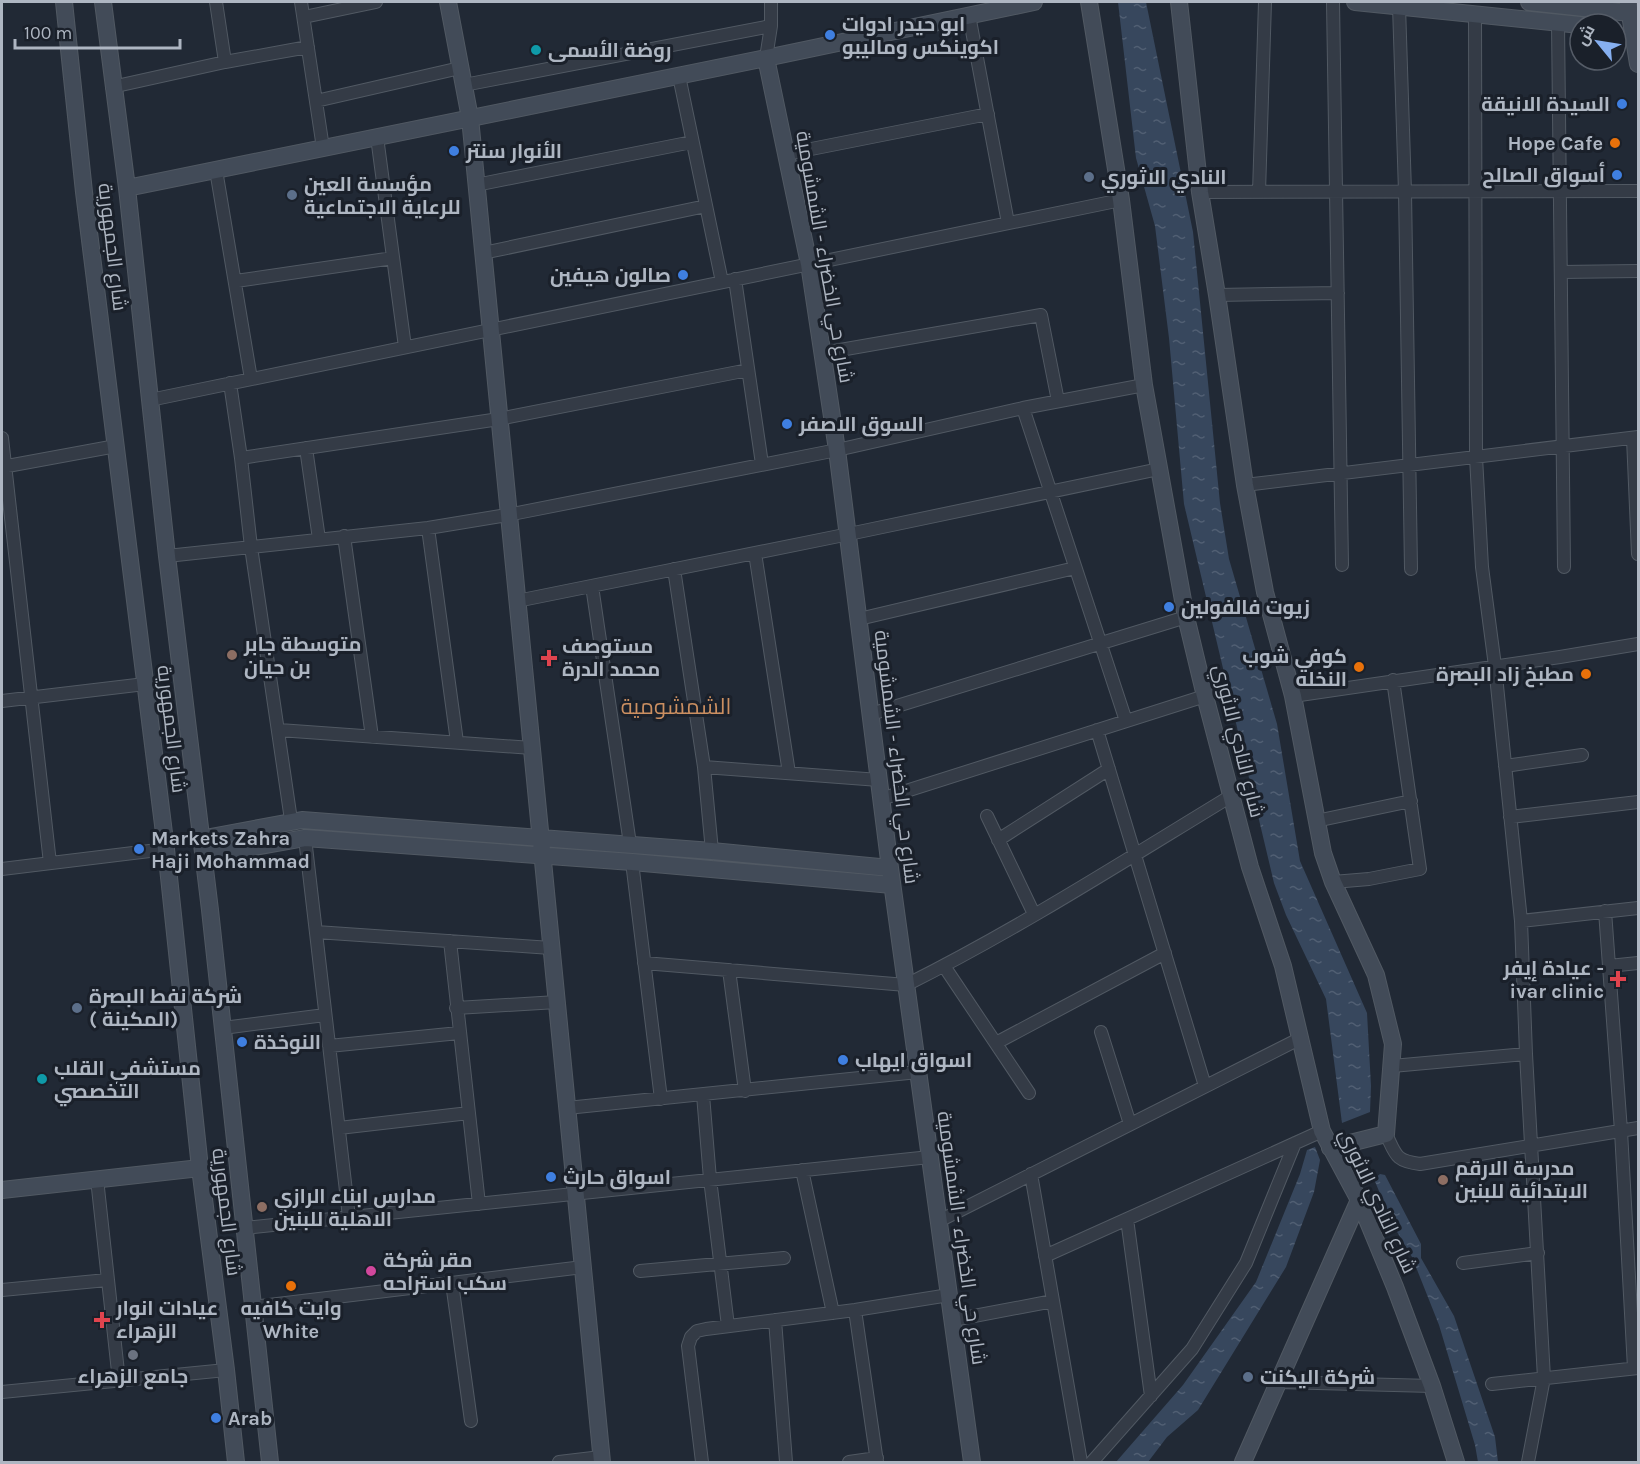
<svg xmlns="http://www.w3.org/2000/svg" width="1640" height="1464" viewBox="0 0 1640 1464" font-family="Karla,Cairo,sans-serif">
  <defs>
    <pattern id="water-ripples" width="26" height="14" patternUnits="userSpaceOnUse" patternTransform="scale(1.5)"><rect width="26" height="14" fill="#37475d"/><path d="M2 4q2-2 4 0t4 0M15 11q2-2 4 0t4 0" fill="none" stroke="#515f73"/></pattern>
  </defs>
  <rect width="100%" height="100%" fill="#212935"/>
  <path fill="url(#water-ripples)" d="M 1118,2 L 1146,2 L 1193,232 L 1220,503 L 1229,559 L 1277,724 L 1300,861 L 1367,1013 L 1371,1086 L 1370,1112 L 1342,1123 L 1326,999 L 1286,915 L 1274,883 L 1184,504 L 1169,338 L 1155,226 L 1136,158 Z
    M 1315,1147 L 1320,1160 L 1314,1192 L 1286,1267 L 1198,1410 L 1167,1437 L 1148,1462 L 1116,1462 L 1183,1385 L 1256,1282 L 1300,1174 L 1307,1150 Z
    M 1380,1174 L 1385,1175 L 1421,1244 L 1421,1258 L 1454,1316 L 1495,1437 L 1498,1462 L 1478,1462 L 1475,1445 L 1439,1325 L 1412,1257 L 1393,1225 L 1374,1179 Z"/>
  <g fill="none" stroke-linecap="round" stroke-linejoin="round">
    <defs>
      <path id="street" d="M 216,2 L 225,62
        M 301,2 L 323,148
        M 1333,2 L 1342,565
        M 1399,6 L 1405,192 L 1411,569
        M 1475,14 L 1476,457 L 1482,567 L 1495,666 L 1521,921 L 1526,1054 L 1544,1378 L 1528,1462
        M 969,15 L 1008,223
        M 304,17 L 376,2
        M 1558,23 L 1564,567
        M 766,58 L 771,26 L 771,2
        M 679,76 L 722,282
        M 464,85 L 771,26
        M 112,87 L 225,62 L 308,47
        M 316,101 L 460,68
        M 377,137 L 405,347
        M 786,154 L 988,114
        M 216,170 L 251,379
        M 476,185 L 692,142
        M 1200,192 L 1638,191
        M 1259,192 L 1265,2
        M 483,253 L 706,206
        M 1561,272 L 1638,271
        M 735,279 L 762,464
        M 236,281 L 393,258
        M 1217,295 L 1338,293
        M 823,353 L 1041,315 L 1058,401
        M 230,383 L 241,458 L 251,547 L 291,820
        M 150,400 L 1121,200
        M 1023,408 L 1126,721
        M 2,438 L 50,863
        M 1633,438 L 1638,554
        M 306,448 L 319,539
        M 241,458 L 499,419 L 748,370
        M 2,467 L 116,446
        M 1245,485 L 1638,437
        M 428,528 L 457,742
        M 344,536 L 372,737
        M 755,553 L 789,773
        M 167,556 L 428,528 L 507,515 L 837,450 L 1023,408 L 1144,385
        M 674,569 L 704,767 L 712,851
        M 592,586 L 630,844
        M 517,601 L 849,534 L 1159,469
        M 859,619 L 1075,568
        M 1293,696 L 1560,657 L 1638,644
        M 2,701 L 145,684
        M 871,714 L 1186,617
        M 279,730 L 532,748
        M 1097,730 L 1205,1086
        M 1505,766 L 1582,755
        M 704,767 L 879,780
        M 881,799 L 1205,696
        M 987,816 L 1034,914
        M 1510,817 L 1638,802
        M 1316,821 L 1411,801
        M 305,838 L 349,1217
        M 998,840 L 1109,769
        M 632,862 L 661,1099
        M 2,869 L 166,849
        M 1333,882 L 1369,879 L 1420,869 L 1393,680
        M 1605,911 L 1621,1131 L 1634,1368
        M 1521,921 L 1638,908
        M 316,932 L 551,948
        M 450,941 L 479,1204
        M 644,963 L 906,985 C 1018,929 1124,861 1231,796
        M 944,966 L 1029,1093
        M 1609,966 L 1638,963
        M 729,970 L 745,1091
        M 456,1008 L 557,1002
        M 223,1028 L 325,1015
        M 1101,1032 L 1130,1124
        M 996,1043 L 1165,953
        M 329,1046 L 459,1033
        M 1392,1066 L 1526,1054
        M 703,1095 L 710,1179 L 728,1326
        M 567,1108 L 918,1072
        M 339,1128 L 469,1113
        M 1386,1134 C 1396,1155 1395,1161 1420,1164 L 1638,1128
        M 802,1170 L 833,1313
        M 1031,1174 L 1081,1462
        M 97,1179 L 119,1381
        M 1127,1219 L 1151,1396
        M 939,1221 L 1301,1038
        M 245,1228 L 930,1157
        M 1045,1256 L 1322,1131
        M 1463,1263 L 1538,1253
        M 640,1271 L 784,1258
        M 452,1283 L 471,1421
        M 2,1290 L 107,1280
        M 253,1307 L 583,1267
        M 855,1310 L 877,1462
        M 775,1320 L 786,1462
        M 953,1320 L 1053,1301
        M 1279,1382 L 1432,1386
        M 1492,1384 L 1638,1368
        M 2,1392 L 226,1370
        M 559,1462 L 601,1457
        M 702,1462 L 688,1346 L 691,1337 L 697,1331 L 706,1329 L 855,1310 L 949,1295
        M 849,1462 L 877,1458
        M 1092,1462 L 1192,1349 L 1246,1263 L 1295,1143"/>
      <path id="secondary" d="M 64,2 L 84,192 L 166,849 L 200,1168 L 226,1370 L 236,1462
        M 103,2 L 127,188 L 167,556 L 210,910 L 270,1462
        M 448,2 L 470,118 L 602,1462
        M 1089,2 L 1121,200 L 1144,385 L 1186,617 L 1205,696 L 1250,867 L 1283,966 L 1322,1131 L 1359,1200 L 1395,1287 L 1432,1386 L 1456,1462
        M 1179,2 L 1200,192 L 1217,295 L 1245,485 L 1265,592 L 1293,696 L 1323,853 L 1333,882 L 1376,975 L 1393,1044 L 1386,1134 L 1330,1148
        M 1355,2 L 1580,25
        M 1529,2 L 1630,13
        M 1628,2 L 1638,64
        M 766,58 L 809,264 L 837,450 L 890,868 L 972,1462
        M 127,188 L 766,58 L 1034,2
        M 200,839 L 302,820 L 712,851 L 890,868
        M 203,856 L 305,838 L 632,862 L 892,885
        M 2,1190 L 200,1168
        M 1243,1462 L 1359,1200"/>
    </defs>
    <use href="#street" stroke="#515963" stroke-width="14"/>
    <use href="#secondary" stroke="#515963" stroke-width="18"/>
    <use href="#street" stroke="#343b46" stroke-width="12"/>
    <use href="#secondary" stroke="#424b58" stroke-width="16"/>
  </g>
  <g fill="#3f7fe0" stroke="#1a202a" stroke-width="2">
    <circle cx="830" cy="35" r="6"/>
    <circle cx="1622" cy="104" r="6"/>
    <circle cx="454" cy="151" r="6"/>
    <circle cx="1617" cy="175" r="6"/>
    <circle cx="683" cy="275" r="6"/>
    <circle cx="787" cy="424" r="6"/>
    <circle cx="1169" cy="607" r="6"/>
    <circle cx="139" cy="849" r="6"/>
    <circle cx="242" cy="1042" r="6"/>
    <circle cx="843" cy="1060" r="6"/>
    <circle cx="551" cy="1177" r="6"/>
    <circle cx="216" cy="1418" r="6"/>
  </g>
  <g fill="#0f9aa8" stroke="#1a202a" stroke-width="2">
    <circle cx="536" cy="50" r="6"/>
    <circle cx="42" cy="1079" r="6"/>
  </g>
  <g fill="#e8710a" stroke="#1a202a" stroke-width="2">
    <circle cx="1615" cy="143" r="6"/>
    <circle cx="1359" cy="667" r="6"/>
    <circle cx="1586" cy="674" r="6"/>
    <circle cx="291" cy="1286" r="6"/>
  </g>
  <g fill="#5c6f8a" stroke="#1a202a" stroke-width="2">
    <circle cx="1089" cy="177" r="6"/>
    <circle cx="292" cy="195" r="6"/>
    <circle cx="77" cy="1008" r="6"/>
    <circle cx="1248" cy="1377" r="6"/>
  </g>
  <g fill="#8d6e63" stroke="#1a202a" stroke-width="2">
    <circle cx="232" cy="655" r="6"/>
    <circle cx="1443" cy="1180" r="6"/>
    <circle cx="262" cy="1207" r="6"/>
  </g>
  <g fill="#e0444e" stroke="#1a202a" stroke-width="2">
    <path d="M546 649h6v6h6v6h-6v6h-6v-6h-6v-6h6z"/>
    <path d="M1615 970h6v6h6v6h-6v6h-6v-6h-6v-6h6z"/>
    <path d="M99 1311h6v6h6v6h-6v6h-6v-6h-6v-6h6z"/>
  </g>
  <circle fill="#d1479c" stroke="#1a202a" stroke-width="2" cx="371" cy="1271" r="6"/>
  <circle fill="#6b7280" stroke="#1a202a" stroke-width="2" cx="133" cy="1355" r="6"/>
  <g text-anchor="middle" stroke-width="6" stroke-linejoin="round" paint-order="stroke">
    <g font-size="20" font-weight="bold" fill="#aeb6c2" stroke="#1a202a" text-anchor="start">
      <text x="842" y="31">ابو حيدر ادوات<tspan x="842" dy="23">اكوينكس وماليبو</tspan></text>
      <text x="548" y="57">روضة الأسمى</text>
      <text x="1610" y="111" text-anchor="end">السيدة الانيقة</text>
      <text x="1603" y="150" text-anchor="end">Hope Cafe</text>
      <text x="466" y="158">الأنوار سنتر</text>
      <text x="1605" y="182" text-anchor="end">أسواق الصالح</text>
      <text x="1101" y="184">النادي الاثوري</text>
      <text x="304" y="191">مؤسسة العين<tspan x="304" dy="23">للرعاية الاجتماعية</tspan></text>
      <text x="671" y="282" text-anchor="end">صالون هيفين</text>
      <text x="799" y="431">السوق الاصفر</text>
      <text x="1181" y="614">زيوت فالفولين</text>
      <text x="244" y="651">متوسطة جابر<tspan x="244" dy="23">بن حيان</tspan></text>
      <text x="562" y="653">مستوصف<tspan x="562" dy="23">محمد الدرة</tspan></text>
      <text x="1347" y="663" text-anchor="end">كوفي شوب<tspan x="1347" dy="23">النخله</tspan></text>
      <text x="1574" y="681" text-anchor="end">مطبخ زاد البصرة</text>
      <text x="151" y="845">Markets Zahra<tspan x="151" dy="23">Haji Mohammad</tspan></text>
      <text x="1604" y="975" text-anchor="end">عيادة إيفر -<tspan x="1604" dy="23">ivar clinic</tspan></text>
      <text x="89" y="1003">شركة نفط البصرة<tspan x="89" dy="23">( المكينة)</tspan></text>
      <text x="254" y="1049">النوخذة</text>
      <text x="855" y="1067">اسواق ايهاب</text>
      <text x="54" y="1075">مستشفي القلب<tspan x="54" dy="23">التخصصي</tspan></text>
      <text x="1455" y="1175">مدرسة الارقم<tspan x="1455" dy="23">الابتدائية للبنين</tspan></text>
      <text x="563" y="1184">اسواق حارث</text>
      <text x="274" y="1203">مدارس ابناء الرازي<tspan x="274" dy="23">الاهلية للبنين</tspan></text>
      <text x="383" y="1267">مقر شركة<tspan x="383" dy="23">سكب استراحه</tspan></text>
      <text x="116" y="1315">عيادات انوار<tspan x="116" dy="23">الزهراء</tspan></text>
      <text x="291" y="1315" text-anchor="middle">وايت كافيه<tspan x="291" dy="23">White</tspan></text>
      <text x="133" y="1383" text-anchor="middle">جامع الزهراء</text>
      <text x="1260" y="1384">شركة اليكنت</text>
      <text x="228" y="1425">Arab</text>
    </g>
    <g font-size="20" fill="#aeb6c2" stroke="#1a202a">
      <text transform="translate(113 247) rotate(83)" y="7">شارع الجمهورية</text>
      <text transform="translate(825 257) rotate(80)" y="7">شارع حي الخضراء - الشمشومية</text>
      <text transform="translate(172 729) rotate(83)" y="7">شارع الجمهورية</text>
      <text transform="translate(1239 741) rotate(76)" y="7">شارع النادي الاثوري</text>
      <text transform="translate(897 757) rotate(83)" y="7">شارع حي الخضراء - الشمشومية</text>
      <text transform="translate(1378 1201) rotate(65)" y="7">شارع النادي الاثوري</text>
      <text transform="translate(227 1212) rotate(83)" y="7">شارع الجمهورية</text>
      <text transform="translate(962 1238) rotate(82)" y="7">شارع حي الخضراء - الشمشومية</text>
    </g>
    <g font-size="22" fill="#cb8f61" stroke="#1a202a">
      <text x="676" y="714">الشمشومية</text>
    </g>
  </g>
  <rect width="1640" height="1464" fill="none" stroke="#aeb6c2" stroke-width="6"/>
  <g transform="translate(1598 42) rotate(300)"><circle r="28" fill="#1a202a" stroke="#555c67" stroke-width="1.5"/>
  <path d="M0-4.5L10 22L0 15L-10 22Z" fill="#86aff0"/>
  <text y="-9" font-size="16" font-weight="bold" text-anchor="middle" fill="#aeb6c2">ش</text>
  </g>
  <path d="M15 39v9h165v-9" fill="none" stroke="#aeb6c2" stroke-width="3"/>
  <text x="24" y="39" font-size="18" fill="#aeb6c2" stroke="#1a202a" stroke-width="4.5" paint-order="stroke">100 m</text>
</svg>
